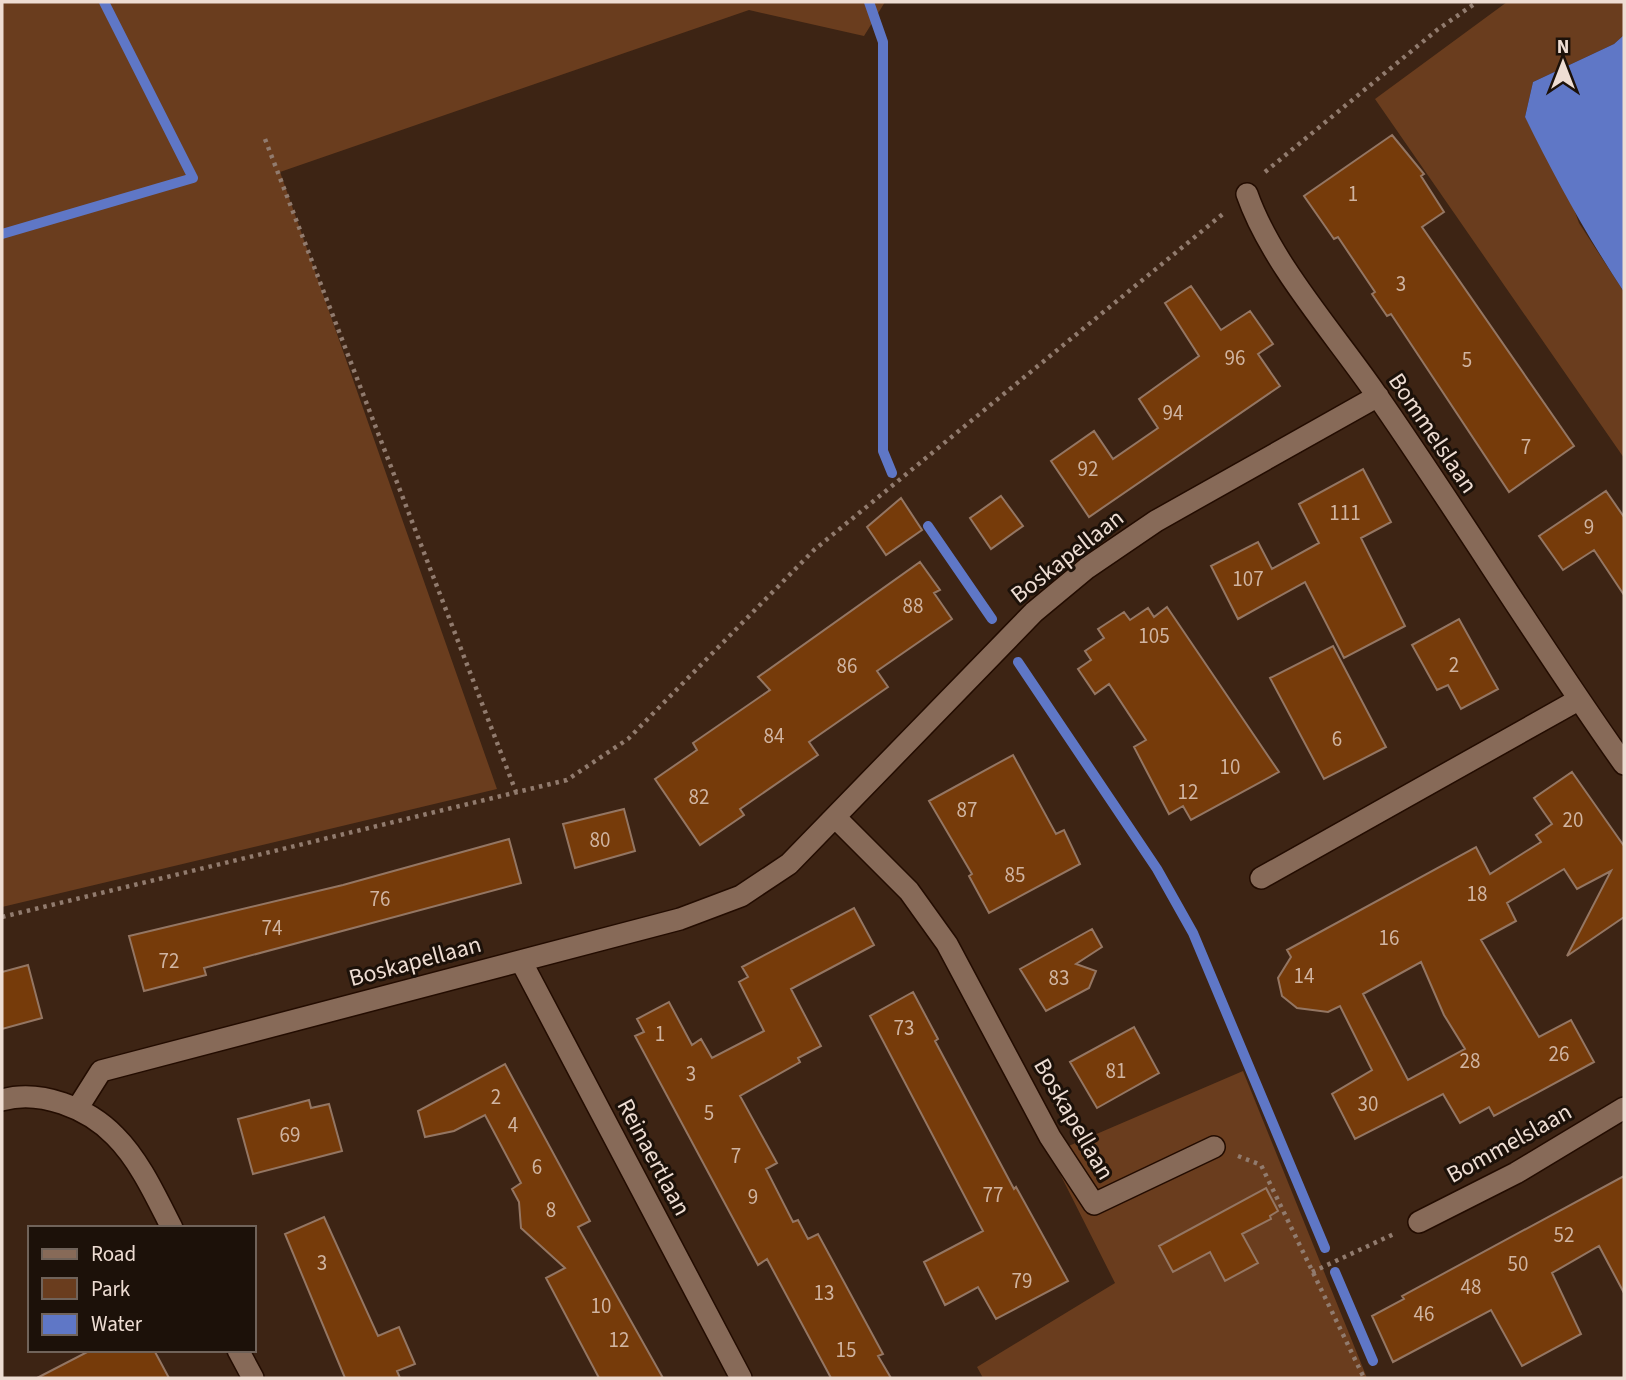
<svg xmlns="http://www.w3.org/2000/svg" width="1626" height="1380" viewBox="0 0 1626 1380" font-family="'Source Sans 3',sans-serif">
  <rect width="100%" height="100%" fill="#3d2414"/>
  <path fill="#6a3d1e" d="M 2,2 L 885,2 L 864,36 L 749,10 L 280,172 L 497,789 L 2,907 Z
    M 1507,2 L 1624,2 L 1624,35 L 1614,44 L 1533,82 L 1525,117 L 1570,198 L 1579,223 L 1624,292 L 1624,458 L 1375,99 Z
    M 1243,1071 L 1367,1378 L 983,1378 L 977,1367 L 1115,1283 L 1050,1154 Z"/>
  <path fill="#5f77c6" d="M 1624,35 L 1624,292 C 1587,236 1555,178 1525,117 L 1533,82 L 1614,44 Z"/>
  <g fill="none" stroke-linecap="round" stroke-linejoin="round">
    <path stroke="#5f77c6" stroke-width="10" d="M 869,2 L 883,42 L 883,451 L 892,473
      M 2,234 L 193,178 L 104,2
      M 928,526 L 992,619
      M 1018,662 L 1157,869 L 1193,933 L 1325,1248
      M 1335,1272 L 1373,1361"/>
  </g>
  <path fill="#763b0a" stroke="#947663" stroke-width="2" fill-rule="evenodd" d="M 1392,135 L 1424,174 L 1421,176 L 1444,212 L 1422,227 L 1574,446 L 1509,492 L 1391,314 L 1387,316 L 1372,294 L 1375,292 L 1338,237 L 1334,239 L 1304,196 Z
    M 1191,286 L 1221,330 L 1250,311 L 1273,344 L 1258,354 L 1280,386 L 1089,517 L 1051,461 L 1094,431 L 1113,459 L 1158,428 L 1139,399 L 1199,356 L 1165,303 Z
    M 1363,469 L 1391,522 L 1361,538 L 1405,626 L 1344,658 L 1305,582 L 1238,619 L 1211,566 L 1258,542 L 1272,569 L 1319,543 L 1299,504 Z
    M 1606,491 L 1624,517 L 1624,595 L 1594,550 L 1563,570 L 1539,536 Z
    M 1001,496 L 1023,526 L 991,549 L 970,518 Z
    M 901,498 L 922,530 L 886,555 L 867,527 Z
    M 920,562 L 940,590 L 934,593 L 952,619 L 877,671 L 888,687 L 809,742 L 818,755 L 740,809 L 744,815 L 700,845 L 655,779 L 697,750 L 693,743 L 770,690 L 758,677 Z
    M 1167,607 L 1279,772 L 1191,820 L 1183,806 L 1169,814 L 1134,747 L 1146,740 L 1109,684 L 1095,694 L 1078,669 L 1091,660 L 1085,651 L 1104,638 L 1098,629 L 1124,612 L 1130,620 L 1148,608 L 1154,617 Z
    M 1459,619 L 1498,689 L 1461,709 L 1448,685 L 1437,690 L 1412,645 Z
    M 1333,646 L 1386,747 L 1324,779 L 1270,678 Z
    M 1013,755 L 1056,834 L 1064,830 L 1080,864 L 989,913 L 969,876 L 972,874 L 929,801 Z
    M 1572,772 L 1624,846 L 1624,917 L 1567,956 L 1611,871 L 1577,889 L 1564,869 L 1507,903 L 1516,921 L 1481,940 L 1539,1037 L 1571,1020 L 1594,1062 L 1494,1116 L 1489,1107 L 1460,1123 L 1443,1094 L 1355,1139 L 1332,1094 L 1372,1070 L 1340,1006 L 1328,1012 L 1297,1008 L 1282,996 L 1278,978 L 1291,957 L 1287,950 L 1476,847 L 1490,874 L 1541,842 L 1536,835 L 1552,824 L 1534,798 ZM 1421,962 L 1444,1015 L 1465,1049 L 1408,1080 L 1363,994 Z
    M 624,809 L 635,851 L 575,868 L 563,824 Z
    M 509,839 L 521,883 L 204,968 L 206,975 L 144,991 L 129,936 L 343,885 Z
    M 854,908 L 874,945 L 791,989 L 821,1046 L 798,1058 L 800,1062 L 740,1096 L 777,1163 L 766,1169 L 793,1222 L 798,1220 L 808,1239 L 818,1234 L 883,1354 L 878,1356 L 891,1378 L 831,1378 L 767,1259 L 758,1265 L 635,1036 L 644,1032 L 637,1019 L 669,1002 L 692,1045 L 701,1039 L 712,1058 L 764,1031 L 739,982 L 748,977 L 742,967 Z
    M 1092,929 L 1102,947 L 1076,964 L 1096,971 L 1089,988 L 1046,1011 L 1020,969 Z
    M 28,965 L 42,1018 L 2,1029 L 2,972 Z
    M 913,992 L 938,1039 L 935,1041 L 1014,1189 L 1016,1187 L 1068,1281 L 996,1319 L 978,1287 L 945,1305 L 924,1262 L 983,1231 L 870,1016 Z
    M 1134,1027 L 1159,1073 L 1097,1108 L 1070,1062 Z
    M 505,1064 L 590,1221 L 578,1227 L 663,1378 L 599,1378 L 546,1278 L 565,1268 L 521,1228 L 519,1202 L 512,1189 L 521,1183 L 485,1115 L 454,1131 L 425,1137 L 418,1111 Z
    M 309,1100 L 311,1108 L 329,1104 L 342,1151 L 253,1174 L 238,1119 Z
    M 1624,1176 L 1624,1293 L 1599,1246 L 1552,1273 L 1581,1334 L 1522,1366 L 1491,1310 L 1393,1362 L 1372,1316 L 1404,1299 L 1402,1296 Z
    M 1266,1188 L 1278,1211 L 1270,1216 L 1271,1219 L 1242,1234 L 1258,1263 L 1225,1281 L 1210,1252 L 1173,1272 L 1159,1246 Z
    M 324,1217 L 378,1336 L 399,1327 L 415,1364 L 397,1371 L 400,1378 L 345,1378 L 285,1234 Z
    M 91,1350 L 154,1350 L 169,1378 L 37,1378 Z"/>
  <g fill="none" stroke-linecap="round" stroke-linejoin="round">
    <defs>
      <path id="minor" d="M 1247,194 C 1271,263 1334,333 1376,394 C 1461,516 1538,643 1624,764
        M 836,818 L 909,891 L 947,944 L 1050,1137 L 1094,1204 L 1214,1147
        M 1261,878 L 1578,700
        M 521,961 L 741,1378
        M 2,1100 C 40,1089 88,1108 115,1136 C 140,1161 156,1197 172,1228
        M 77,1109 L 101,1071 L 680,919 L 741,896 L 789,864 L 1034,612 L 1087,568 L 1156,521 L 1378,396
        M 1419,1222 L 1516,1173 L 1624,1108
        M 238,1350 L 253,1378"/>
    </defs>
    <use href="#minor" stroke="#230c00" stroke-width="24"/>
    <path stroke="#917b6e" stroke-width="4.5" stroke-dasharray="3.5 5" stroke-linecap="butt" d="M 265,139 L 516,792
      M 1265,172 L 1437,30 L 1477,2
      M 2,917 L 567,780 L 628,739 L 814,550 L 1224,213
      M 1238,1156 L 1261,1165 L 1364,1378
      M 1312,1272 L 1396,1233"/>
    <use href="#minor" stroke="#876a58" stroke-width="21"/>
  </g>
  <g text-anchor="middle" stroke-width="6" stroke-linejoin="round" paint-order="stroke">
    <g font-size="21" fill="#d0b4a1">
      <text x="1353" y="201">1</text>
      <text x="1401" y="291">3</text>
      <text x="1235" y="365">96</text>
      <text x="1467" y="367">5</text>
      <text x="1173" y="420">94</text>
      <text x="1526" y="454">7</text>
      <text x="1088" y="476">92</text>
      <text x="1345" y="520">111</text>
      <text x="1589" y="534">9</text>
      <text x="1248" y="586">107</text>
      <text x="913" y="613">88</text>
      <text x="1154" y="643">105</text>
      <text x="1454" y="672">2</text>
      <text x="847" y="673">86</text>
      <text x="774" y="743">84</text>
      <text x="1337" y="746">6</text>
      <text x="1230" y="774">10</text>
      <text x="1188" y="799">12</text>
      <text x="699" y="804">82</text>
      <text x="967" y="817">87</text>
      <text x="1573" y="827">20</text>
      <text x="600" y="847">80</text>
      <text x="1015" y="882">85</text>
      <text x="1477" y="901">18</text>
      <text x="380" y="906">76</text>
      <text x="272" y="935">74</text>
      <text x="1389" y="945">16</text>
      <text x="169" y="968">72</text>
      <text x="1304" y="983">14</text>
      <text x="1059" y="985">83</text>
      <text x="904" y="1035">73</text>
      <text x="660" y="1041">1</text>
      <text x="1559" y="1061">26</text>
      <text x="1470" y="1068">28</text>
      <text x="1116" y="1078">81</text>
      <text x="691" y="1081">3</text>
      <text x="496" y="1104">2</text>
      <text x="1368" y="1111">30</text>
      <text x="709" y="1120">5</text>
      <text x="513" y="1132">4</text>
      <text x="290" y="1142">69</text>
      <text x="736" y="1163">7</text>
      <text x="537" y="1174">6</text>
      <text x="993" y="1202">77</text>
      <text x="753" y="1204">9</text>
      <text x="551" y="1217">8</text>
      <text x="1564" y="1242">52</text>
      <text x="322" y="1270">3</text>
      <text x="1518" y="1271">50</text>
      <text x="1022" y="1288">79</text>
      <text x="1471" y="1294">48</text>
      <text x="824" y="1300">13</text>
      <text x="601" y="1313">10</text>
      <text x="1424" y="1321">46</text>
      <text x="619" y="1347">12</text>
      <text x="846" y="1357">15</text>
    </g>
    <g font-size="24" fill="#eeddd3" stroke="#1c1109">
      <text transform="translate(1433 433) rotate(56)" y="8">Bommelslaan</text>
      <text transform="translate(1067 556) rotate(-38)" y="8">Boskapellaan</text>
      <text transform="translate(415 961) rotate(-15)" y="8">Boskapellaan</text>
      <text transform="translate(1074 1119) rotate(60)" y="8">Boskapellaan</text>
      <text transform="translate(1509 1143) rotate(-29)" y="8">Bommelslaan</text>
      <text transform="translate(654 1157) rotate(62)" y="8">Reinaertlaan</text>
    </g>
  </g>
  <rect width="1626" height="1380" fill="none" stroke="#eeddd3" stroke-width="7"/>
  <rect x="28" y="1226" width="228" height="126" fill="#1c1109" stroke="#70635a" stroke-width="2"/>
  <rect x="42" y="1249" width="35" height="10" fill="#876a58" stroke="#70635a" stroke-width="2"/>
  <text x="91" y="1261" font-size="21" fill="#eeddd3">Road</text>
  <rect x="42" y="1278" width="35" height="21" fill="#6a3d1e" stroke="#70635a" stroke-width="2"/>
  <text x="91" y="1296" font-size="21" fill="#eeddd3">Park</text>
  <rect x="42" y="1314" width="35" height="21" fill="#5f77c6" stroke="#70635a" stroke-width="2"/>
  <text x="91" y="1331" font-size="21" fill="#eeddd3">Water</text>
  <g transform="translate(1563 63)" stroke="#1c1109" stroke-width="5" paint-order="stroke">
  <path d="M0-5L12 26L0 18L-12 26Z" fill="#eeddd3"/>
  <text y="-10" font-size="19" font-weight="bold" text-anchor="middle" fill="#eeddd3">N</text>
  </g>
</svg>
